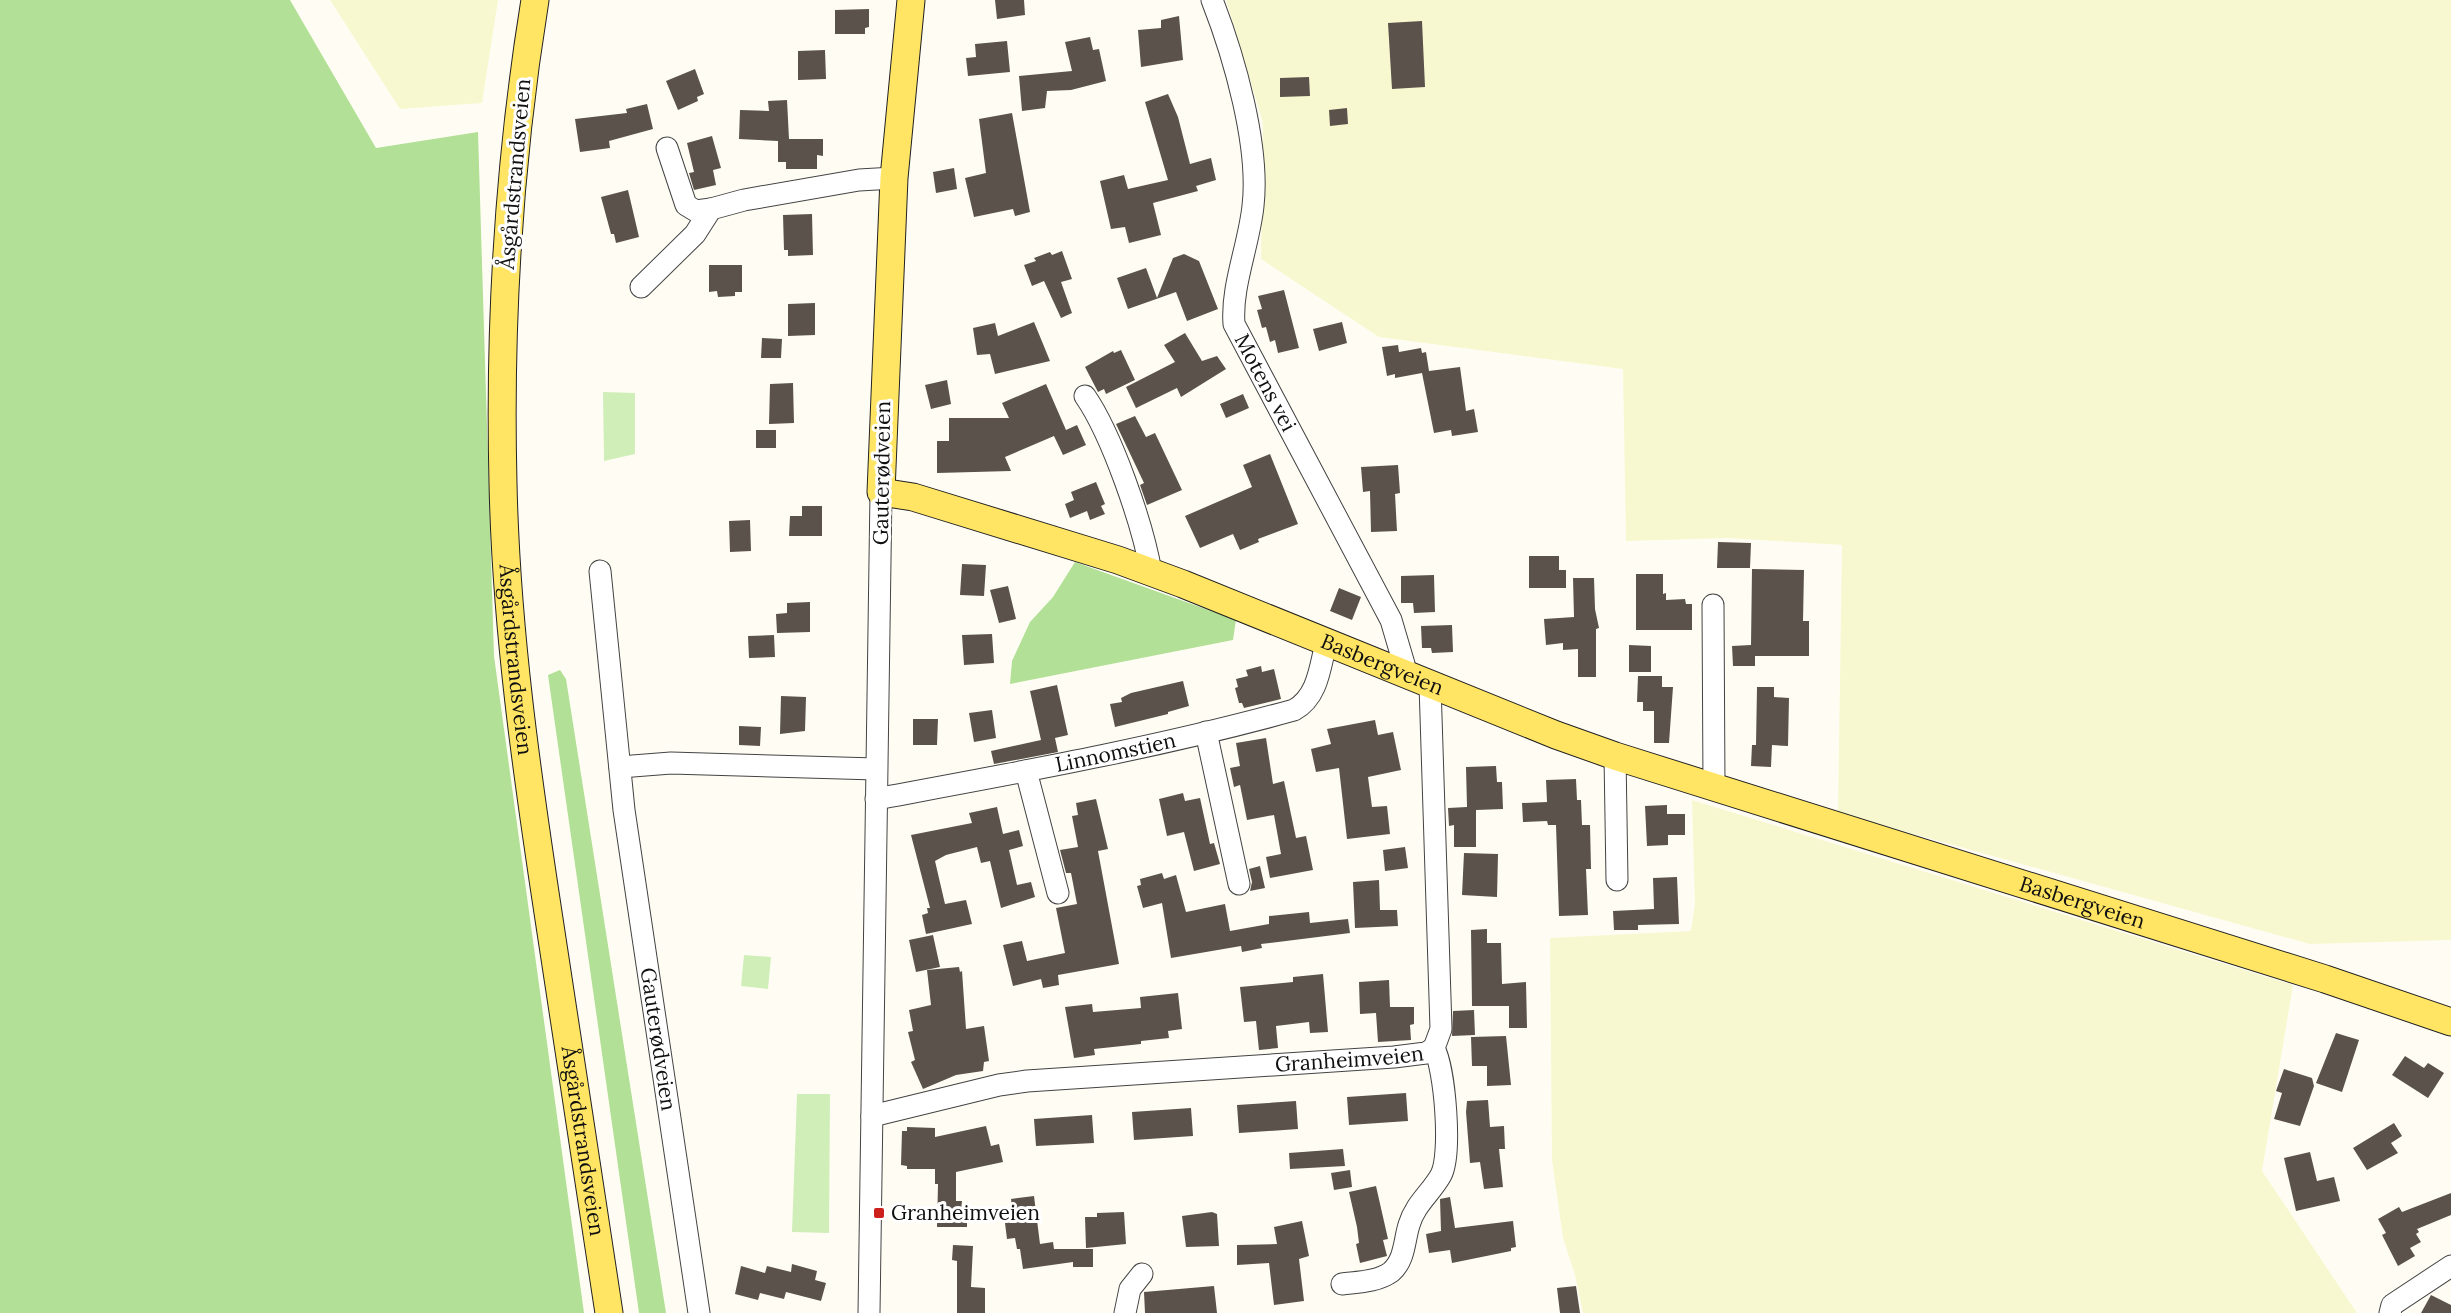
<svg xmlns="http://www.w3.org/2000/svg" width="2451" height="1313" viewBox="0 0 2451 1313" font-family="Lora,serif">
  <rect width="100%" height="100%" fill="#fffdf3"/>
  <path fill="#f8f8d0" d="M 330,0 L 498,0 L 482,103 L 400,109 Z
    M 1226,0 L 2451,0 L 2451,940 L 2310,944 L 1838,813 L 1842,545 L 1728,538 L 1626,541 L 1623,369 L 1379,337 L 1261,259 L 1263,123 Z
    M 1692,800 L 2293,985 L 2262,1171 L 2357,1313 L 1583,1313 L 1575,1275 L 1563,1238 L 1552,1160 L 1550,938 L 1691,931 L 1695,904 Z"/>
  <path fill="#d0eeb8" d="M 603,392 L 635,393 L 635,454 L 604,461 Z
    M 744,955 L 771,957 L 768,989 L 741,986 Z
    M 797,1094 L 830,1094 L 829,1233 L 792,1232 Z"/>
  <path fill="#b2e096" d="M 0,0 L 290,0 L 376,148 L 478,132 L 494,656 L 584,1313 L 0,1313 Z
    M 1075,562 L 1236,620 L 1233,640 L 1010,684 L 1012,661 L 1030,622 L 1053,597 Z
    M 560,670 L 566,679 L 666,1313 L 639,1313 L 548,675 Z"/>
  <path fill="#5a524b" d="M 995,0 L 1024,0 L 1025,15 L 997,19 Z
    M 869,9 L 869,27 L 865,28 L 865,34 L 835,34 L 835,10 Z
    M 1179,16 L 1183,60 L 1141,67 L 1138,30 L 1161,28 L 1161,20 Z
    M 1422,21 L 1425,87 L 1392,89 L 1388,23 Z
    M 1090,37 L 1093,50 L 1099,49 L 1106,81 L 1071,90 L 1047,91 L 1045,108 L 1022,111 L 1019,76 L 1072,71 L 1065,42 Z
    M 1007,41 L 1010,72 L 968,76 L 966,58 L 976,57 L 975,44 Z
    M 825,50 L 826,79 L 798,80 L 798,51 Z
    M 695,69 L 704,94 L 697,97 L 698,101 L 678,110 L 666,81 Z
    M 1309,77 L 1310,96 L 1280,97 L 1280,78 Z
    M 1168,94 L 1178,117 L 1190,164 L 1211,158 L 1216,180 L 1196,186 L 1198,191 L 1153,203 L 1161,235 L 1129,243 L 1125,227 L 1111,229 L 1100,181 L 1124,175 L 1128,189 L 1168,180 L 1145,102 Z
    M 787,100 L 789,139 L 823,139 L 823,156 L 817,155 L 817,169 L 786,169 L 786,162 L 778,162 L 778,141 L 739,139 L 740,110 L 769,111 L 768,101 Z
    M 647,104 L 653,129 L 609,141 L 610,148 L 580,152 L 575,119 L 627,113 L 626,109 Z
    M 1347,108 L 1348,124 L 1330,126 L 1329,110 Z
    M 1012,113 L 1030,212 L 1015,216 L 1013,209 L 974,217 L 965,178 L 986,173 L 979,119 Z
    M 712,136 L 721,168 L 713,170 L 716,185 L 694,190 L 689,173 L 694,172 L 687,143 Z
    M 954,168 L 957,189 L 936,193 L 933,172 Z
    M 628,190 L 639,237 L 616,243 L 614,234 L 611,234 L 601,197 Z
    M 812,214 L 813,255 L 788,256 L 788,250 L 784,250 L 783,215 Z
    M 1062,251 L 1072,279 L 1061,282 L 1072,313 L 1061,318 L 1044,281 L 1032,286 L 1024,265 L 1036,261 L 1034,258 L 1050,252 L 1052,255 Z
    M 1184,254 L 1199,261 L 1218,309 L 1187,321 L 1176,292 L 1128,309 L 1117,278 L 1146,268 L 1157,298 L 1173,258 Z
    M 709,265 L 742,265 L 742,292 L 735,292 L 735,296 L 718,297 L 717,291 L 709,292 Z
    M 1284,290 L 1299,348 L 1278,353 L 1275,340 L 1270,342 L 1266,327 L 1262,328 L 1257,310 L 1262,309 L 1258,296 Z
    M 815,303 L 815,335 L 788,336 L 788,304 Z
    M 1034,322 L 1050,361 L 995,374 L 990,354 L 977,355 L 973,328 L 995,323 L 998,336 Z
    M 1342,322 L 1347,343 L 1319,351 L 1313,329 Z
    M 1185,333 L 1202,361 L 1217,356 L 1226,369 L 1181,397 L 1177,388 L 1136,408 L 1126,387 L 1175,362 L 1164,345 Z
    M 762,338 L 782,339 L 781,358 L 761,358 Z
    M 1398,345 L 1399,352 L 1421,348 L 1422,353 L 1426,352 L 1429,371 L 1460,367 L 1466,411 L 1474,409 L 1478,432 L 1452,436 L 1451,430 L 1434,433 L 1422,373 L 1395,378 L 1395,374 L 1387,376 L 1382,347 Z
    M 1121,350 L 1135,380 L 1106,394 L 1104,389 L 1098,392 L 1085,367 L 1113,351 L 1114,353 Z
    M 947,380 L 951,404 L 931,409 L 925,385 Z
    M 793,383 L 794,423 L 769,424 L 770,384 Z
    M 1046,384 L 1066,430 L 1077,425 L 1086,445 L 1063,455 L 1054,436 L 1005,457 L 1011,471 L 937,473 L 937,441 L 949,441 L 949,418 L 1009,418 L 1002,403 Z
    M 1243,394 L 1249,408 L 1226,418 L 1220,404 Z
    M 1135,416 L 1146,437 L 1155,433 L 1182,490 L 1147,505 L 1140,485 L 1144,483 L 1116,424 Z
    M 756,430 L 776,430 L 776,448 L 756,448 Z
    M 1270,454 L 1298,524 L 1258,539 L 1259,542 L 1240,550 L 1233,534 L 1200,548 L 1185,516 L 1252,487 L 1243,465 Z
    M 1398,465 L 1400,493 L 1395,494 L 1397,531 L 1371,532 L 1370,491 L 1363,492 L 1361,467 Z
    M 1096,482 L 1105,504 L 1101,506 L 1105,514 L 1090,520 L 1087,511 L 1070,518 L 1065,504 L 1074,500 L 1071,492 Z
    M 802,506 L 822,506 L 822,536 L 789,536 L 790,516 L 802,516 Z
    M 750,520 L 751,551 L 730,552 L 729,521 Z
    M 1718,542 L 1751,543 L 1750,568 L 1717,568 Z
    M 1529,556 L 1559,556 L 1559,570 L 1566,570 L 1566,588 L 1529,588 Z
    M 962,564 L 986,565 L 984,596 L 960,595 Z
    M 1752,569 L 1804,570 L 1803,621 L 1809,621 L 1809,656 L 1755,656 L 1755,666 L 1733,666 L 1732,646 L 1751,645 Z
    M 1636,574 L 1663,574 L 1663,594 L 1666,593 L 1666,600 L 1685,599 L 1686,604 L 1692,604 L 1692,630 L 1636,630 Z
    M 1434,575 L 1435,612 L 1414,613 L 1413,603 L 1401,603 L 1401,576 Z
    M 1573,578 L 1594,578 L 1595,609 L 1599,628 L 1596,629 L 1596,677 L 1578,677 L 1578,649 L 1563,650 L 1563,643 L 1546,645 L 1544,619 L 1574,617 Z
    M 1008,586 L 1016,619 L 999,623 L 990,590 Z
    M 1339,588 L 1361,597 L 1352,620 L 1330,611 Z
    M 810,602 L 810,632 L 777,633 L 776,614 L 787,613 L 787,603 Z
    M 1452,625 L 1453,652 L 1432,653 L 1431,648 L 1422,648 L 1421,626 Z
    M 992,634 L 994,663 L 964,665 L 962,635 Z
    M 774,635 L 775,657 L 749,658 L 748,636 Z
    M 1629,645 L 1651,646 L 1651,672 L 1629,672 Z
    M 1261,666 L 1262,672 L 1274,669 L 1281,699 L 1244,708 L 1242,703 L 1239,703 L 1235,688 L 1238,687 L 1236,679 L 1248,676 L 1246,670 Z
    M 1638,676 L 1662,676 L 1662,687 L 1673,687 L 1669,743 L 1654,743 L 1654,711 L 1643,711 L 1643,702 L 1637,702 Z
    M 1183,681 L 1189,706 L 1168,712 L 1168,714 L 1115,727 L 1110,704 L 1122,702 L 1121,698 L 1131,693 Z
    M 1057,685 L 1068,735 L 1055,738 L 1058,752 L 994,764 L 991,751 L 1041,740 L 1030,691 Z
    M 1757,687 L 1774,687 L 1774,697 L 1789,698 L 1788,746 L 1772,745 L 1771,767 L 1751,766 L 1752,745 L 1756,745 Z
    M 781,696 L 806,697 L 805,731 L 780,734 Z
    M 992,710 L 996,738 L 974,742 L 969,713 Z
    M 913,719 L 938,719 L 937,745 L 913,745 Z
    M 1375,720 L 1378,735 L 1393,732 L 1401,770 L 1368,777 L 1372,807 L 1387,806 L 1390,834 L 1347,839 L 1339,768 L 1316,772 L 1311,749 L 1331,744 L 1327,729 Z
    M 739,726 L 761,727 L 760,746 L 739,745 Z
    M 1266,738 L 1273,784 L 1284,781 L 1296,838 L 1306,836 L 1313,870 L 1270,878 L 1266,857 L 1281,854 L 1274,815 L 1247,820 L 1240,785 L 1234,787 L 1230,768 L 1240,766 L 1236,743 Z
    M 1496,766 L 1497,782 L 1502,782 L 1503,809 L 1476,810 L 1476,847 L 1454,847 L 1454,825 L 1449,826 L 1448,808 L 1467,807 L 1466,767 Z
    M 1576,779 L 1577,800 L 1581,800 L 1582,825 L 1590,825 L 1591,869 L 1586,869 L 1588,915 L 1559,916 L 1556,825 L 1548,825 L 1547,821 L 1523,822 L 1522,803 L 1547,802 L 1546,780 Z
    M 1183,793 L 1185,801 L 1200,798 L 1210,844 L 1214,843 L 1220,864 L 1194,871 L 1184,832 L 1167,836 L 1159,799 Z
    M 1096,799 L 1108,849 L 1098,851 L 1119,964 L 1058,975 L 1059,985 L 1043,988 L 1041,979 L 1013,986 L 1003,945 L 1022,941 L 1027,961 L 1065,953 L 1056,908 L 1077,904 L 1071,873 L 1066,873 L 1060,850 L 1078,847 L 1072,816 L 1078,815 L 1076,803 Z
    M 1667,805 L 1667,814 L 1685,814 L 1685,835 L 1668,835 L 1668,845 L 1647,846 L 1645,806 Z
    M 997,807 L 1003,834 L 1019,830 L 1023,846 L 1009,850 L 1017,885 L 1031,882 L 1035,897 L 1001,908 L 990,861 L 981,863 L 977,847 L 946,855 L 935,861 L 945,904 L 966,900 L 972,924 L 926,934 L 922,915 L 928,913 L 927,908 L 930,908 L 911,835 L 972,823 L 969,813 Z
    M 1405,847 L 1408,868 L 1385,871 L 1383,850 Z
    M 1464,853 L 1498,854 L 1497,897 L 1462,895 Z
    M 1260,866 L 1265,888 L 1250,891 L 1252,882 L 1249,869 Z
    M 1162,873 L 1164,879 L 1176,875 L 1186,912 L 1225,904 L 1230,931 L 1269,924 L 1269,916 L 1309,912 L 1310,923 L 1348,919 L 1350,933 L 1261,944 L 1262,948 L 1242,952 L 1241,946 L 1171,958 L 1162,903 L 1143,908 L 1137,886 L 1141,885 L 1140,879 Z
    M 1677,877 L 1679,924 L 1638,925 L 1638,930 L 1614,930 L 1613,911 L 1654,909 L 1653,878 Z
    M 1379,880 L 1380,910 L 1397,910 L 1398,926 L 1355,928 L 1353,882 Z
    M 1487,929 L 1487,943 L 1501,943 L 1502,984 L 1526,982 L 1527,1028 L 1509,1028 L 1509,1006 L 1472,1006 L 1471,930 Z
    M 933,935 L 940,967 L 916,972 L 909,940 Z
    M 959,967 L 960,972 L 962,971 L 966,1029 L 984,1026 L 989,1061 L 984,1062 L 983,1071 L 956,1075 L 923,1089 L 911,1062 L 915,1060 L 908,1032 L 913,1031 L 909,1010 L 931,1005 L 927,970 Z
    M 1323,974 L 1328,1032 L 1310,1033 L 1309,1022 L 1276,1026 L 1278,1048 L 1259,1050 L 1256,1021 L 1244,1022 L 1240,987 L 1293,982 L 1293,977 Z
    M 1389,980 L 1390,1007 L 1414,1007 L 1414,1024 L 1410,1025 L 1411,1040 L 1378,1042 L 1376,1013 L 1360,1014 L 1359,982 Z
    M 1178,993 L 1182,1029 L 1168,1031 L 1169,1038 L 1141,1041 L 1141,1044 L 1094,1049 L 1095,1055 L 1074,1058 L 1065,1007 L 1092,1004 L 1093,1012 L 1141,1008 L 1140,997 Z
    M 1474,1010 L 1475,1035 L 1452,1036 L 1453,1011 Z
    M 2336,1033 L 2359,1040 L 2342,1092 L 2316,1083 Z
    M 1506,1036 L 1511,1085 L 1487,1086 L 1487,1066 L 1472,1066 L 1471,1037 Z
    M 2405,1056 L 2424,1068 L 2428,1063 L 2444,1073 L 2428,1098 L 2392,1075 Z
    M 2284,1069 L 2312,1078 L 2314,1086 L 2300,1126 L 2274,1119 L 2282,1093 L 2276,1091 Z
    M 1406,1093 L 1408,1121 L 1349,1125 L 1347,1097 Z
    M 1488,1100 L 1490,1127 L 1504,1126 L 1505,1149 L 1499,1149 L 1503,1187 L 1484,1189 L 1480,1162 L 1470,1163 L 1466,1112 L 1467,1101 Z
    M 1296,1101 L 1298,1129 L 1239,1133 L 1237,1105 Z
    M 1191,1108 L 1193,1136 L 1134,1140 L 1132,1112 Z
    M 1092,1115 L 1094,1143 L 1036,1146 L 1034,1119 Z
    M 2394,1123 L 2402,1136 L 2391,1143 L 2398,1153 L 2367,1170 L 2353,1148 Z
    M 986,1126 L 991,1146 L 999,1144 L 1003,1162 L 956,1172 L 956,1201 L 962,1201 L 961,1210 L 967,1211 L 967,1227 L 937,1227 L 938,1184 L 935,1184 L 935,1169 L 907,1169 L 907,1166 L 901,1165 L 902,1131 L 907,1131 L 907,1127 L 935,1128 L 935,1137 Z
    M 1343,1149 L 1345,1166 L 1290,1169 L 1289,1153 Z
    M 2310,1152 L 2317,1181 L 2334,1177 L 2340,1201 L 2296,1211 L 2284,1158 Z
    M 1350,1170 L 1352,1187 L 1334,1190 L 1331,1173 Z
    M 1376,1186 L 1388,1239 L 1383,1240 L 1387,1256 L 1360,1263 L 1356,1244 L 1359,1243 L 1357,1227 L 1349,1192 Z
    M 2451,1193 L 2451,1215 L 2417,1229 L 2419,1232 L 2416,1234 L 2421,1242 L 2410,1248 L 2415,1256 L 2398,1266 L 2382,1235 L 2386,1233 L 2378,1219 L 2399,1207 L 2402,1212 Z
    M 1034,1196 L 1040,1244 L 1053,1242 L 1054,1249 L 1093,1249 L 1093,1267 L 1073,1267 L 1073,1262 L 1023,1269 L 1020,1249 L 1017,1249 L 1015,1238 L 1007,1239 L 1005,1223 L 1014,1222 L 1011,1199 Z
    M 1450,1197 L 1455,1228 L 1513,1221 L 1516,1247 L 1511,1248 L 1511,1251 L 1452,1263 L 1450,1250 L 1429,1253 L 1426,1234 L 1441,1231 L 1440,1199 Z
    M 1124,1212 L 1126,1244 L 1086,1248 L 1085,1217 L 1097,1217 L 1097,1213 Z
    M 1212,1212 L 1217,1214 L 1219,1246 L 1186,1247 L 1182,1216 Z
    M 1302,1221 L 1309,1256 L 1299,1259 L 1304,1301 L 1274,1305 L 1269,1263 L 1237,1265 L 1237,1245 L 1277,1244 L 1274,1227 Z
    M 953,1245 L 973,1246 L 971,1287 L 985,1288 L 985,1313 L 957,1313 L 957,1261 L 952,1260 Z
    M 792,1264 L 817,1271 L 815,1280 L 826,1283 L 821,1301 L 786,1292 L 784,1299 L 760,1293 L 758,1300 L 735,1294 L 741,1266 L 765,1273 L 767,1266 L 791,1272 Z
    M 1214,1286 L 1217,1313 L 1145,1313 L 1144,1292 Z
    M 1576,1286 L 1580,1313 L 1560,1313 L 1557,1288 Z
    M 2431,1295 L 2451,1305 L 2451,1313 L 2421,1313 Z"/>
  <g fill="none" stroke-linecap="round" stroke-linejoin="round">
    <defs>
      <g id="minor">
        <path id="s1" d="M 1212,0 C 1234,56 1260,146 1253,206 C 1249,245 1231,286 1234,324 L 1391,620 L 1404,664 L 1402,673"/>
        <path d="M 667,148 L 686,205 L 696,211 L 711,209"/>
        <path d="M 641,287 L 695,234 L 711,209 L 744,200 L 859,180 L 894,178"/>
        <path d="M 1085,396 C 1112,435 1143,525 1151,572"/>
        <path id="s2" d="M 600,571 L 624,810 L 699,1313"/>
        <path d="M 1713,605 L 1714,786"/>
        <path d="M 1206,732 L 1239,884"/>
        <path d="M 1615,756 L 1617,880"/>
        <path d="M 620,767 L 671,763 L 876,769"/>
        <path d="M 1026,771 L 1058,893"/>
        <path id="s3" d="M 876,799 C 1016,773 1157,748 1294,710 C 1318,697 1320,667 1326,643"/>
        <path id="s4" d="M 872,1116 L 999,1085 L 1027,1081 L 1394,1057 L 1426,1053 L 1434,1048"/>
        <path d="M 1342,1284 C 1358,1282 1377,1282 1391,1272 C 1405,1260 1404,1241 1409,1225 C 1415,1204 1431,1193 1441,1175 C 1452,1154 1445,1069 1434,1048 L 1441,1029 L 1430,685"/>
        <path d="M 869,1313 L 881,492"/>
        <path d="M 1125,1313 L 1130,1289 L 1142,1274"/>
        <path d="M 2390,1313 L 2392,1305 L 2451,1266"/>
      </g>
      <g id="major">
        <path id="s5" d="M 535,0 C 509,160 499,321 503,483 C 506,629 527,775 549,919 C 569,1050 589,1182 609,1313"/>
        <path id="s6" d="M 911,0 L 894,178 L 881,492 L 913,497 L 1118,560 L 1183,584 L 1556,735 L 1615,756 L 2325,979 L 2451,1022"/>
      </g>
    </defs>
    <use href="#minor" stroke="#434343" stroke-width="23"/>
    <use href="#major" stroke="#212121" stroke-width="29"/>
    <use href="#minor" stroke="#fff" stroke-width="21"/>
    <use href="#major" stroke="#ffe563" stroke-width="27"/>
  </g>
  <rect fill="#cd201b" stroke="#fff" stroke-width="2" x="873" y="1207" width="12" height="12" rx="3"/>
  <g text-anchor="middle" stroke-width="6" stroke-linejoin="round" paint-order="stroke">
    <g font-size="21" fill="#101010" stroke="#fff">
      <text transform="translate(515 174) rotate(-85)" y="7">Åsgårdstrandsveien</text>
      <text dy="7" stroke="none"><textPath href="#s1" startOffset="398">Motens vei</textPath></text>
      <text transform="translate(882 473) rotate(-89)" y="7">Gauterødveien</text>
      <text dy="7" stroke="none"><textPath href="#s5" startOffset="662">Åsgårdstrandsveien</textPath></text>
      <text dy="7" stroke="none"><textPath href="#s6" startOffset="1024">Basbergveien</textPath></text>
      <text dy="7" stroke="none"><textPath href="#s3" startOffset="244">Linnomstien</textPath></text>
      <text dy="7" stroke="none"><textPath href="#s6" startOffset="1764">Basbergveien</textPath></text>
      <text dy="7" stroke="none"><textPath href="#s2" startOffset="472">Gauterødveien</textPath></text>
      <text dy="7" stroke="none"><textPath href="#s4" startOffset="482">Granheimveien</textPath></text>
      <text dy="7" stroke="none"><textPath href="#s5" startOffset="1148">Åsgårdstrandsveien</textPath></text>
    </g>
    <g font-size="21" fill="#101010" stroke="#fff" text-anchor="start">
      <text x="891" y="1220">Granheimveien</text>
    </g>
  </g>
</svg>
